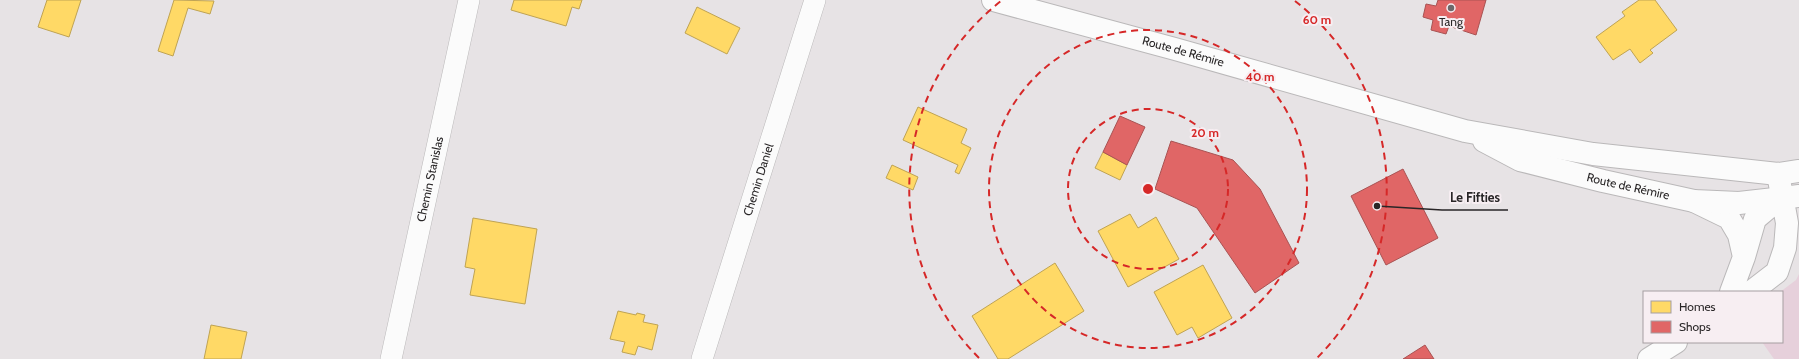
<svg xmlns="http://www.w3.org/2000/svg" width="1799" height="359" viewBox="0 0 1799 359" font-family="Cabin,sans-serif">
  <rect width="100%" height="100%" fill="#e7e3e5"/>
  <path fill="#e6d0db" d="M 1799,274 L 1799,359 L 1774,359 L 1762,342 L 1782,342 L 1782,292 L 1780,292 L 1796,280 Z"/>
  <path fill="#ffd966" stroke="#bfa353" d="M 47,0 L 81,0 L 69,37 L 38,27 Z
    M 174,0 L 214,1 L 210,14 L 188,8 L 173,56 L 158,51 Z
    M 514,0 L 582,0 L 579,9 L 572,7 L 566,26 L 511,10 Z
    M 1639,0 L 1655,0 L 1677,30 L 1650,50 L 1653,53 L 1640,63 L 1630,49 L 1613,60 L 1596,37 L 1625,16 L 1622,12 Z
    M 697,7 L 740,28 L 727,54 L 685,33 Z
    M 918,107 L 967,129 L 961,143 L 971,148 L 959,174 L 955,172 L 958,165 L 903,140 Z
    M 1103,152 L 1127,165 L 1120,180 L 1095,168 Z
    M 892,165 L 918,177 L 913,190 L 886,178 Z
    M 1130,214 L 1138,228 L 1156,217 L 1179,259 L 1128,287 L 1098,231 Z
    M 473,218 L 537,229 L 525,304 L 470,295 L 475,269 L 465,267 Z
    M 1055,263 L 1084,311 L 1008,359 L 998,359 L 972,316 Z
    M 1203,265 L 1232,318 L 1198,338 L 1192,327 L 1177,335 L 1154,292 Z
    M 618,311 L 636,315 L 637,313 L 645,315 L 643,322 L 658,325 L 652,350 L 638,346 L 635,355 L 622,352 L 625,342 L 610,339 Z
    M 211,325 L 247,332 L 241,359 L 204,359 Z"/>
  <path fill="#e06666" stroke="#a95353" d="M 1438,0 L 1486,0 L 1476,35 L 1449,26 L 1446,34 L 1431,30 L 1433,20 L 1423,17 L 1426,4 L 1436,6 Z
    M 1120,116 L 1145,127 L 1127,165 L 1103,152 Z
    M 1171,141 L 1233,160 L 1260,189 L 1299,263 L 1255,293 L 1197,208 L 1155,189 Z
    M 1403,169 L 1438,238 L 1386,265 L 1351,196 Z
    M 1425,345 L 1434,359 L 1403,359 Z"/>
  <g fill="none" stroke-linecap="round" stroke-linejoin="round">
    <defs>
      <g id="minor">
        <path id="s1" d="M 391,359 L 469,0"/>
        <path id="s2" d="M 702,359 L 815,0"/>
      </g>
      <path id="tertiary" d="M 1694,201 L 1729,218 L 1739,235 L 1744,257
        M 1731,292 L 1744,257 L 1755,219 L 1782,196
        M 1751,292 L 1777,272 L 1785,248 L 1787,223 L 1778,174
        M 1649,359 L 1676,342"/>
      <g id="secondary">
        <path id="s3" d="M 993,0 L 1175,49 L 1465,131 L 1593,154 L 1778,174 L 1799,171"/>
        <path id="s4" d="M 1484,141 L 1520,160 L 1603,181 L 1694,201 L 1739,203 L 1799,196"/>
      </g>
    </defs>
    <use href="#minor" stroke="#bab8b9" stroke-width="22"/>
    <use href="#tertiary" stroke="#bab8b9" stroke-width="24"/>
    <use href="#secondary" stroke="#bab8b9" stroke-width="24"/>
    <use href="#minor" stroke="#fbfbfb" stroke-width="21"/>
    <use href="#tertiary" stroke="#fbfbfb" stroke-width="22"/>
    <use href="#secondary" stroke="#fbfbfb" stroke-width="22"/>
  </g>
  <g fill="none" stroke="#d62828" stroke-width="2" stroke-dasharray="7 5">
    <circle cx="1148" cy="189" r="80"/>
    <circle cx="1148" cy="189" r="159"/>
    <path d="M979 358A239 239 0 0 1 1001 1M1295 1A239 239 0 0 1 1317 358"/>
  </g>
  <circle fill="#6c686a" stroke="#f7eef2" stroke-width="1.5" cx="1451" cy="8" r="4"/>
  <g text-anchor="middle" stroke-width="4" stroke-linejoin="round" paint-order="stroke">
    <g font-size="12" fill="#292627" stroke="#f7eef2">
      <text x="1451" y="26">Tang</text>
    </g>
    <g font-size="12" fill="#292627" stroke="#f7eef2">
      <text dy="4" stroke="none"><textPath href="#s3" startOffset="197">Route de Rémire</textPath></text>
      <text dy="4" stroke="none"><textPath href="#s1" startOffset="184">Chemin Stanislas</textPath></text>
      <text dy="4" stroke="none"><textPath href="#s2" startOffset="188">Chemin Daniel</textPath></text>
      <text dy="4" stroke="none"><textPath href="#s4" startOffset="152">Route de Rémire</textPath></text>
    </g>
  </g>
  <circle cx="1148" cy="189" r="6" fill="#d62828" stroke="#f7eef2" stroke-width="2"/>
  <g font-size="12" text-anchor="middle" font-weight="bold" fill="#d62828" stroke="#f7eef2" stroke-width="4" stroke-linejoin="round" paint-order="stroke">
    <text x="1317" y="24">60 m</text>
    <text x="1260" y="81">40 m</text>
    <text x="1205" y="137">20 m</text>
  </g>
  <path fill="none" stroke="#292627" stroke-width="1.5" d="M1377 206L1442 210H1508"/>
  <circle fill="#292627" stroke="#f7eef2" stroke-width="1.5" cx="1377" cy="206" r="4"/>
  <g font-size="13" text-anchor="middle" font-weight="bold" fill="#292627" stroke="#f7eef2" stroke-width="4" stroke-linejoin="round" paint-order="stroke">
    <text x="1475" y="202">Le Fifties</text>
  </g>
  <rect x="1643" y="291" width="140" height="52" fill="#f7eef2" stroke="#a59ea1"/>
  <rect x="1651" y="301" width="20" height="12" fill="#ffd966" stroke="#a59ea1"/>
  <text x="1679" y="311" font-size="12" fill="#292627">Homes</text>
  <rect x="1651" y="321" width="20" height="12" fill="#e06666" stroke="#a59ea1"/>
  <text x="1679" y="331" font-size="12" fill="#292627">Shops</text>
</svg>
